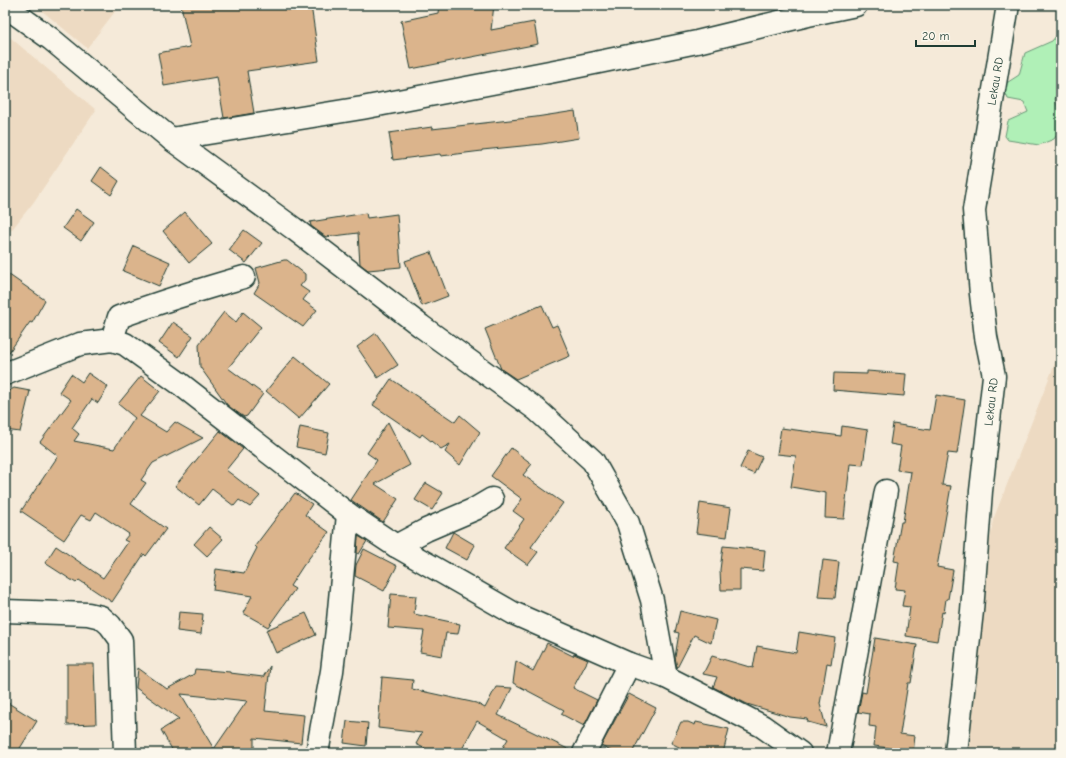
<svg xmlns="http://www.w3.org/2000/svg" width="1066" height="758" viewBox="0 0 1066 758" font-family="'Comic Neue',sans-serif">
  <rect width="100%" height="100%" fill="#f5ead9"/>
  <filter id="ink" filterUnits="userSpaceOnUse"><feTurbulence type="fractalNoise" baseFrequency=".025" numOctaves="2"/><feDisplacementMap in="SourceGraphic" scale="8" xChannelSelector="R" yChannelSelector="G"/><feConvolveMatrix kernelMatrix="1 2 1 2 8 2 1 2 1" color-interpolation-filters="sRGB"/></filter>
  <g filter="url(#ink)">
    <path fill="#eddac2" d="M 35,5 L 120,5 L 87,48 Z
      M 5,33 L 96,110 L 33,203 L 5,238 Z
      M 1061,348 L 1061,753 L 968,753 L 962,728 L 993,520 Z"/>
    <path fill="#b0f0b7" stroke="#689676" d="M 1061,30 L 1061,88 L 1059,89 L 1055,99 L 1061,118 L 1061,129 L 1054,139 L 1039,145 L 1008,140 L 1005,136 L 1008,121 L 1028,112 L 1024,102 L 1008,99 L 1004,89 L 1005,84 L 1019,75 L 1025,53 L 1052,41 Z"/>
    <path fill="#dbb48c" stroke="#1f3d34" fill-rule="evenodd" d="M 181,5 L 311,5 L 319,61 L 247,71 L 254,113 L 224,118 L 217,77 L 164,86 L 158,53 L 190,47 Z
      M 439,5 L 494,5 L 491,30 L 534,22 L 538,44 L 411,69 L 401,21 L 438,13 Z
      M 575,111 L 579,138 L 542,144 L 482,150 L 482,151 L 441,156 L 440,154 L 393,160 L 389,133 L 432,127 L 432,129 L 536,117 Z
      M 101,167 L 119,181 L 111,195 L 92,181 Z
      M 76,209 L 94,222 L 81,241 L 63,228 Z
      M 185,212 L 212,244 L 189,263 L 163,231 Z
      M 366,213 L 367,218 L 397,214 L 401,267 L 368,270 L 360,264 L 358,233 L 326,237 L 311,226 L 310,222 Z
      M 244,230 L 262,243 L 246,263 L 229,250 Z
      M 134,246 L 170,262 L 159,286 L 123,271 Z
      M 431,252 L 448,296 L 422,306 L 405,261 Z
      M 284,260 L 287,260 L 305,274 L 305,280 L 300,286 L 309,292 L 303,300 L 317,310 L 303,327 L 254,293 L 260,283 L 256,268 Z
      M 5,272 L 45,300 L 32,323 L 30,322 L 5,358 Z
      M 542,305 L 552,327 L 557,325 L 570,356 L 516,379 L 501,369 L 485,329 Z
      M 224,312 L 236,322 L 243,312 L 261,327 L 228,368 L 263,394 L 247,416 L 244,417 L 228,406 L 200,367 L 199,344 Z
      M 173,322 L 193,336 L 179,357 L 159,343 Z
      M 376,333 L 398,365 L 378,378 L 357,347 Z
      M 295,356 L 329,384 L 299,419 L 266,391 Z
      M 867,371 L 906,374 L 904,396 L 833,390 L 834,373 L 867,374 Z
      M 88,373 L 108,387 L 98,403 L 92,399 L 72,428 L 79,434 L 74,441 L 114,449 L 135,418 L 118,404 L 141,376 L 160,391 L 140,416 L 166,432 L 175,422 L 203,438 L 153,463 L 141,480 L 146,483 L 131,504 L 166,529 L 146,556 L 144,554 L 112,602 L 79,580 L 76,583 L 45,563 L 56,546 L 103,578 L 128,542 L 124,540 L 129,534 L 96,512 L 91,520 L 81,515 L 64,540 L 21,511 L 58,456 L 40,442 L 71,400 L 59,392 L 71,374 L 82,382 Z
      M 391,379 L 455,422 L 460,415 L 480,432 L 460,465 L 445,452 L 450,444 L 441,449 L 422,434 L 420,437 L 373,405 Z
      M 14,388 L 30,391 L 20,432 L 5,430 L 5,393 Z
      M 936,395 L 965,400 L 957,454 L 948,453 L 942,485 L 951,486 L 937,567 L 953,570 L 948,599 L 946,599 L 944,613 L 942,612 L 937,641 L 906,636 L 910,607 L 902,606 L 905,590 L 895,589 L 899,562 L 894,561 L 901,522 L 903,522 L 911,472 L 897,470 L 901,446 L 890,444 L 893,424 L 930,430 Z
      M 388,422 L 410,465 L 375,484 L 398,499 L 383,522 L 351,500 L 377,460 L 367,453 Z
      M 842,426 L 868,430 L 863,465 L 850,464 L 844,519 L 825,518 L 826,493 L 791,487 L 796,456 L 777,454 L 781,428 L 841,436 Z
      M 300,427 L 329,433 L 325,453 L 296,447 Z
      M 220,431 L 243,449 L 226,470 L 260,496 L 250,507 L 239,500 L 234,506 L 212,489 L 199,505 L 175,486 Z
      M 511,448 L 532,464 L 523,475 L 563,503 L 531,547 L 538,552 L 528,565 L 504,548 L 524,519 L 513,511 L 522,499 L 491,476 Z
      M 748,451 L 762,457 L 754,474 L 740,468 Z
      M 426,483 L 443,493 L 432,510 L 415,500 Z
      M 295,493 L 312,504 L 305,515 L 329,532 L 303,566 L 290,586 L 295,589 L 268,627 L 243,613 L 252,596 L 213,590 L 216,569 L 244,573 L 257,548 L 255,546 Z
      M 700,503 L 731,508 L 727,537 L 696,533 Z
      M 209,527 L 223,539 L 207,556 L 194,544 Z
      M 453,532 L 475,545 L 467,560 L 445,548 Z
      M 358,536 L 367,541 L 359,554 L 357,553 Z
      M 723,546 L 765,550 L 763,571 L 740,569 L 740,590 L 721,590 L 720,570 Z
      M 364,549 L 397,566 L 384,591 L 355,576 L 356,565 Z
      M 823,560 L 839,562 L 835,598 L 818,597 Z
      M 391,594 L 416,596 L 414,614 L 460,624 L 458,634 L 446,633 L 442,656 L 420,652 L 424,631 L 388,628 Z
      M 680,611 L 716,620 L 711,643 L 694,635 L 677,668 L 675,657 L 679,633 L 675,632 Z
      M 179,612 L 203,614 L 201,634 L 177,631 Z
      M 306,613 L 316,635 L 276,653 L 266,630 Z
      M 799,632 L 835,638 L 831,664 L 827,663 L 820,704 L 826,727 L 808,722 L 807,719 L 790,717 L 747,704 L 713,687 L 717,677 L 703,674 L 712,656 L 753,668 L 757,646 L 796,653 Z
      M 875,638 L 917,645 L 911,683 L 908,683 L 900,734 L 915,736 L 913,753 L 888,753 L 889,748 L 874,746 L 876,727 L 869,726 L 870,714 L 858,712 L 862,692 L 866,693 Z
      M 547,643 L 573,656 L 574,654 L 588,660 L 573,688 L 597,700 L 584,726 L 561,714 L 564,710 L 513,683 L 516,661 L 533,671 Z
      M 67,664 L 94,664 L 96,724 L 67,725 Z
      M 270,666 L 265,711 L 304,715 L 301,743 L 254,738 L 254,753 L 174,753 L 161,730 L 179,719 L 136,688 L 138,668 L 167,689 L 194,674 L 195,669 L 230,672 L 230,673 L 263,677 ZM 181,694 L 247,701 L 214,749 Z
      M 382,677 L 413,680 L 412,689 L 476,703 L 485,708 L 496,687 L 512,688 L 498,715 L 572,751 L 572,753 L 515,753 L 503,747 L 508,739 L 477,721 L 460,753 L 433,753 L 416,744 L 422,733 L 378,728 Z
      M 629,694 L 656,708 L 632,753 L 615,753 L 601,746 Z
      M 5,701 L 37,721 L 17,753 L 5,753 Z
      M 347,721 L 368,723 L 366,746 L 344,743 Z
      M 681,722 L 688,722 L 695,725 L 696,722 L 729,729 L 723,753 L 691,753 L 671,743 Z"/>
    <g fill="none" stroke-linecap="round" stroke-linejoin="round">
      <defs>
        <g id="minor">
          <path d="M 5,6 L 51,39 L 171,139 L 293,228 L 421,326 L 537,410 L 593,461 L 628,523 L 652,600 L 666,677"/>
          <path d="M 171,139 L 362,108 L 565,69 L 697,42 L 808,15 L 856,5"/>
          <path d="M 112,340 L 119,317 C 160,302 202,289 244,277"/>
          <path d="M 5,374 L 80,344 L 112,340 L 125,344 L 179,383 L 348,514 L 396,546 L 513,613 L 629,664 L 666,677 L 762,726 L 800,753"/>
          <path d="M 396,546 L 426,530 L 475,509 L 492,499"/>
          <path d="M 5,611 L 88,614 L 101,617 L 110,625 L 121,640 L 125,753"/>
          <path d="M 317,753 L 332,671 L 338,621 L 348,514"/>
          <path d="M 584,753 L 629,664"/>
          <path d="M 838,753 L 886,491"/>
          <path id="s1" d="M 956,753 L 972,611 L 981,491 L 994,376 L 986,337 L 981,294 L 974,210 L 1008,5"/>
        </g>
      </defs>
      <use href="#minor" stroke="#1f3d34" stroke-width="25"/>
      <use href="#minor" stroke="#fbf7ec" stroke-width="22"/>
    </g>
  </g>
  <g text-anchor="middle" stroke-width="3" stroke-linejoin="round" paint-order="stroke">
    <g font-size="12" fill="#1f3d34" stroke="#fbf7ec">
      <text dy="4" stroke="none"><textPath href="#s1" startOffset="677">Lekau RD</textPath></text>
      <text dy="4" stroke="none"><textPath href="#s1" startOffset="353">Lekau RD</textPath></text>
    </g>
  </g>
  <rect width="1066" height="758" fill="none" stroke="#fbf7ec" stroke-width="20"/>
  <rect x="10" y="10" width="1046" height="738" fill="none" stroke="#1f3d34" stroke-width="1.5" filter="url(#ink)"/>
  <path d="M916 40v6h59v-6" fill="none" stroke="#1f3d34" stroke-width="2"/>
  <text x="922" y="40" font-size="12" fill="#1f3d34" stroke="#fbf7ec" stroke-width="3" paint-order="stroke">20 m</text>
</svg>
